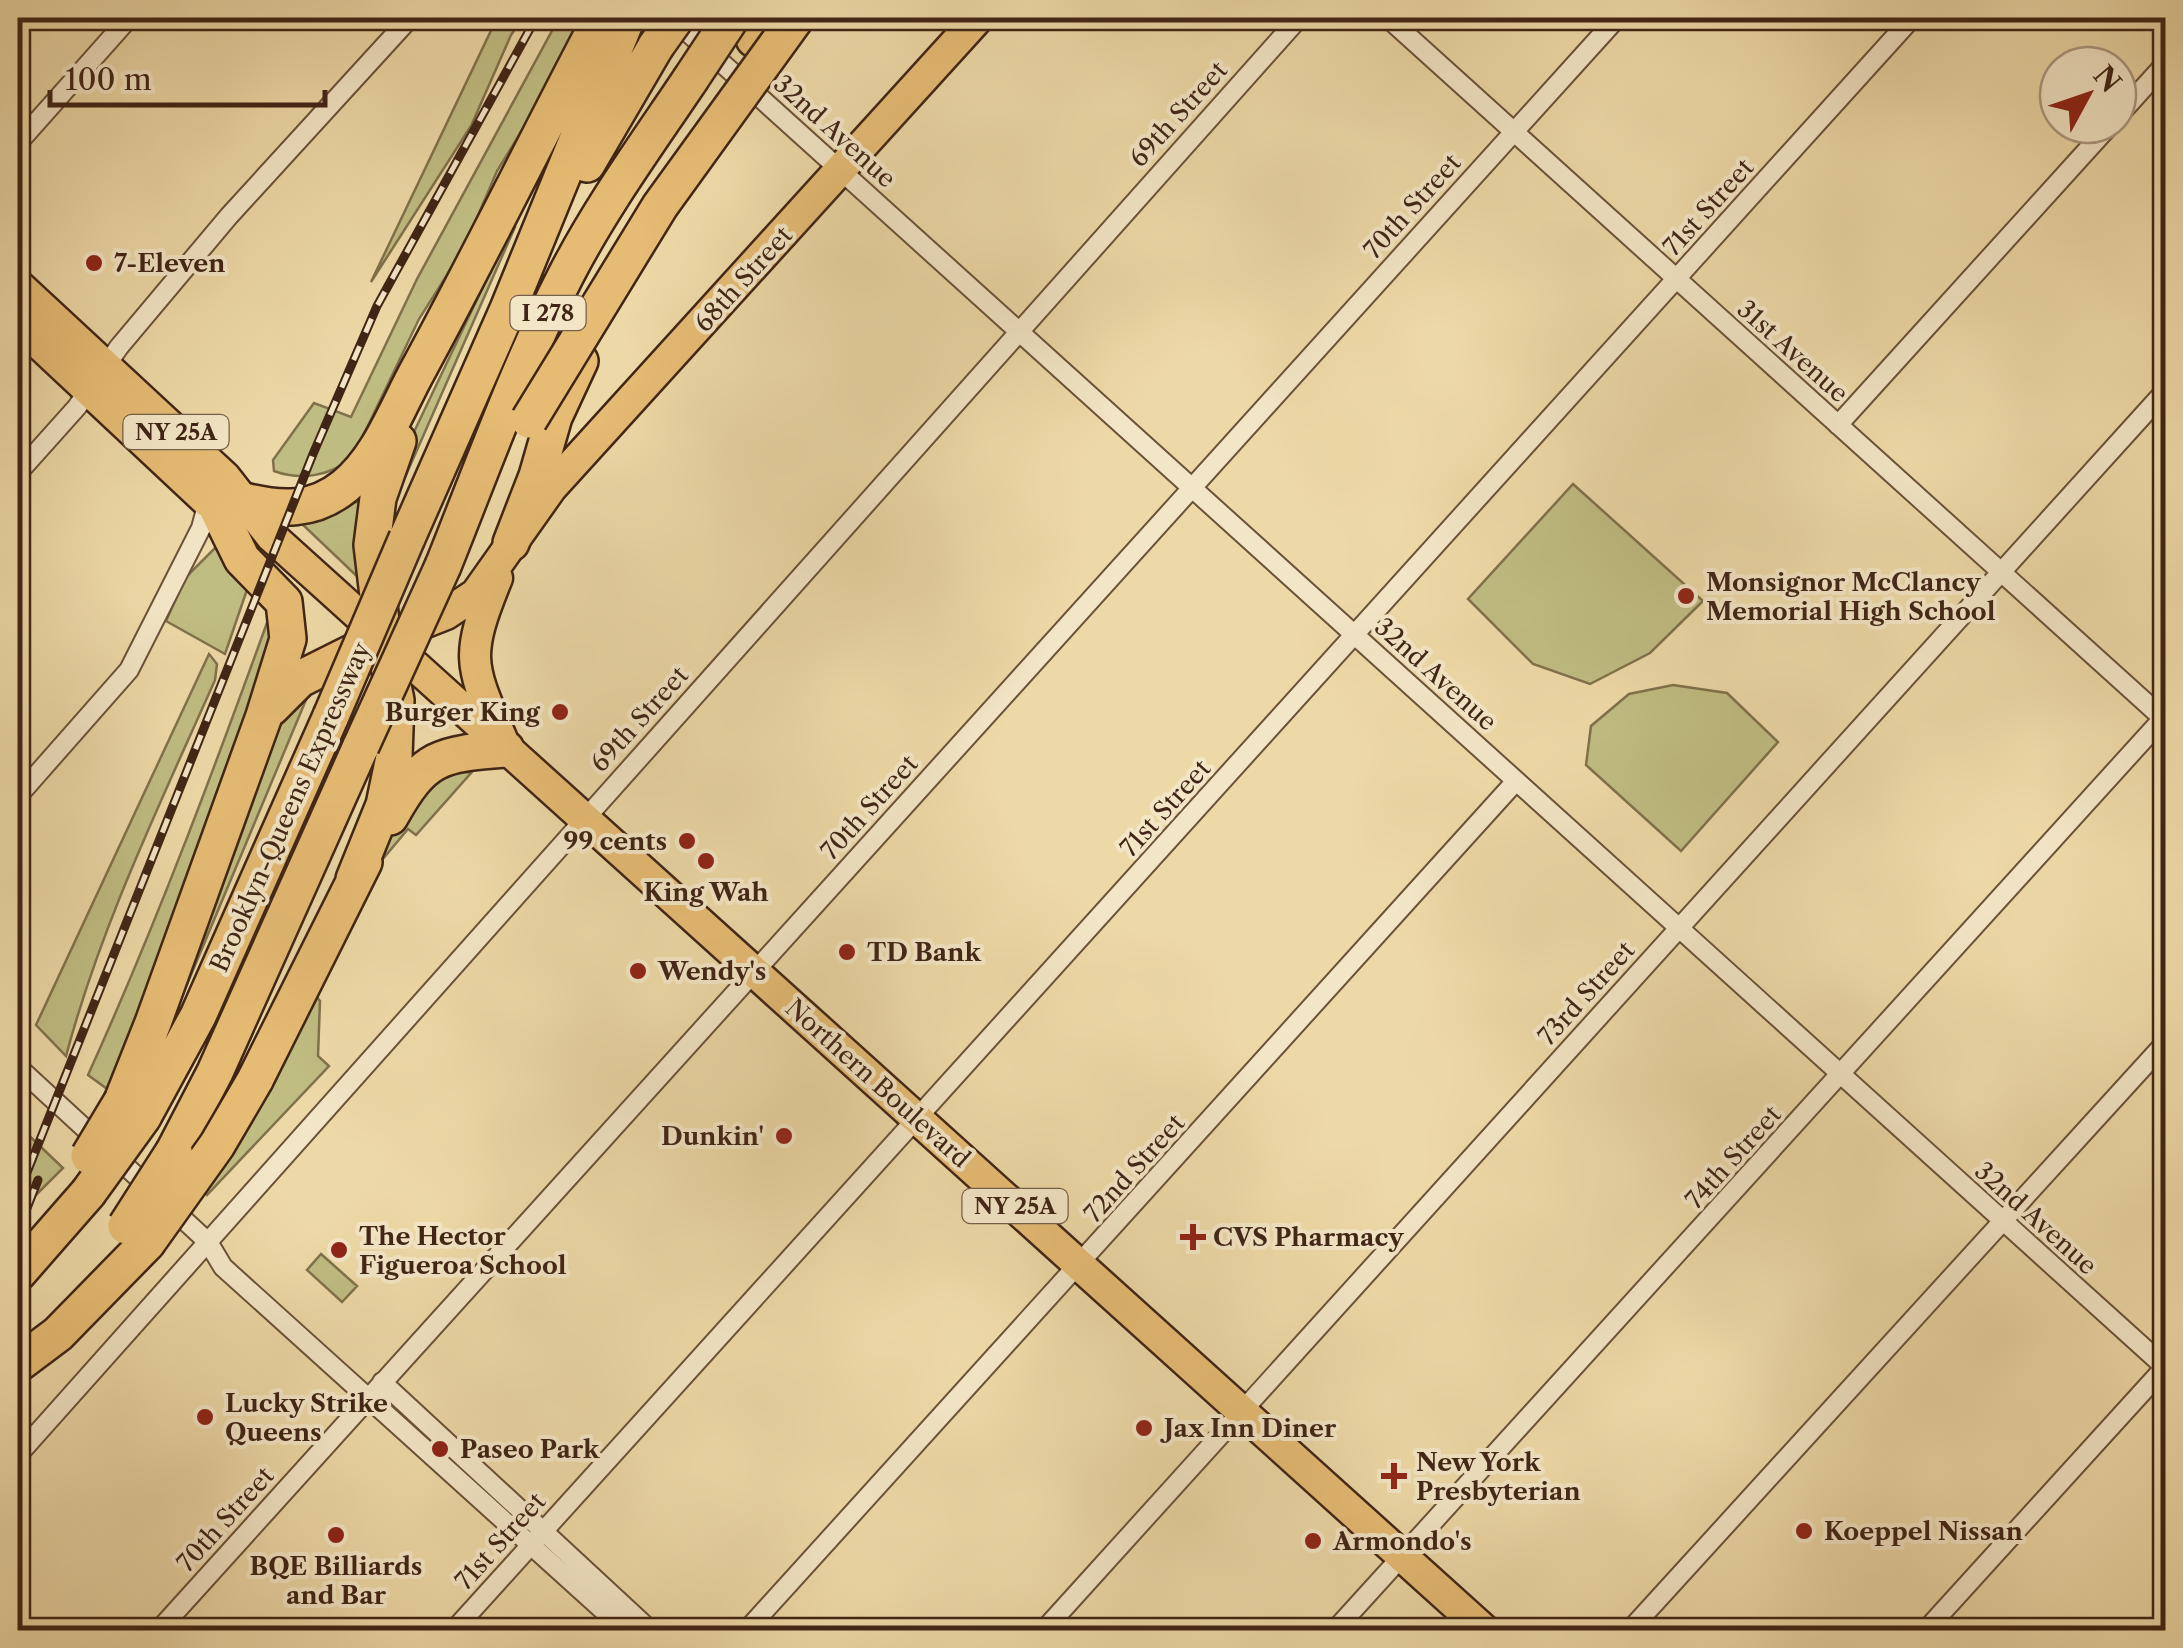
<svg xmlns="http://www.w3.org/2000/svg" width="2183" height="1648" viewBox="0 0 2183 1648" font-family="'Libre Caslon Text',serif">
  <rect width="100%" height="100%" fill="#edd9a7"/>
  <filter id="stains"><feTurbulence type="fractalNoise" baseFrequency=".002" numOctaves="4"/><feColorMatrix values="0 0 0 0 .2 0 0 0 0 .09 0 0 0 0 .02 0 0 0 .5 -.17"/></filter>
  <radialGradient id="worn" r=".72"><stop offset=".6" stop-color="#630" stop-opacity="0"/><stop offset="1" stop-color="#630" stop-opacity=".3"/></radialGradient>
  <path fill="#c0bd82" stroke="#80714c" stroke-width="2.5" d="M 497,18 L 523,18 L 511,35 L 471,126 L 371,282 Z
    M 559,18 L 587,18 L 564,62 L 497,171 L 464,248 L 419,319 L 353,457 C 331,476 301,481 274,471 L 273,460 L 314,403 L 351,417 L 417,279 Z
    M 512,226 L 515,227 L 388,516 L 393,476 Z
    M 1573,484 L 1703,601 L 1650,653 L 1590,684 L 1533,664 L 1468,599 Z
    M 361,500 L 363,582 L 302,524 Z
    M 215,548 L 250,581 L 225,654 L 166,621 L 185,578 Z
    M 272,609 L 283,625 L 110,1091 L 88,1075 C 157,923 216,764 272,609 Z
    M 209,654 L 217,664 L 215,680 C 160,804 101,925 66,1056 L 36,1025 Z
    M 1673,685 L 1727,693 L 1778,742 L 1681,851 L 1586,765 L 1591,726 L 1629,694 Z
    M 308,695 L 178,1006 L 167,1027 L 282,711 Z
    M 441,767 L 471,773 L 416,835 L 408,829 L 367,878 L 412,801 Z
    M 312,991 L 320,1001 L 318,1056 L 329,1066 L 207,1195 L 202,1190 Z
    M 18,1125 L 63,1168 L 18,1213 Z
    M 321,1254 L 357,1286 L 342,1302 L 307,1270 Z"/>
  <g fill="none" stroke-linecap="round" stroke-linejoin="round">
    <defs>
      <path id="minor" d="M 672,18 L 2166,1368
        M 1388,18 L 2166,721
        M 2118,116 L 2166,63
        M 18,143 L 129,18
        M 1838,425 L 2110,125
        M 18,473 L 77,407 L 119,347 L 229,216 L 410,18
        M 18,796 L 129,670 L 201,528 L 208,502
        M 18,1067 L 208,1242 L 223,1267 L 625,1630
        M 382,1382 L 650,1630
        M 18,1455 L 1299,18
        M 159,1630 L 1617,18
        M 454,1630 L 1912,18
        M 747,1630 L 1516,781
        M 1044,1630 L 2166,390
        M 1335,1630 L 2166,715
        M 1630,1630 L 2166,1042
        M 1926,1630 L 2166,1366"/>
      <path id="primary" d="M 18,285 L 225,477 L 271,536 L 1484,1630
        M 18,324 L 208,502 L 233,516
        M 497,578 C 464,659 470,664 503,742
        M 403,631 L 446,614 L 476,594 L 551,488 L 978,18"/>
      <path id="motorway" d="M 754,39 L 764,18
        M 587,164 L 656,46
        M 244,501 C 281,510 313,512 345,486 C 379,459 397,408 418,370 C 481,254 539,135 601,18
        M 407,538 L 508,309 L 627,18
        M 511,543 L 537,476 L 554,417 L 580,361
        M 443,566 C 482,469 518,368 566,275 C 601,207 647,144 690,80
        M 271,708 L 300,679 L 378,640
        M 390,817 C 424,756 439,754 506,749
        M 354,879 L 384,805 L 394,757 L 396,700 L 383,638 L 372,545 L 378,498 L 398,441
        M 255,1080 L 364,862
        M 122,1101 L 153,1023 L 264,716 L 288,639 L 284,602 L 242,559 L 216,506
        M 143,1117 L 198,1016 L 331,716
        M 174,1151 L 215,1072 L 361,746
        M 18,1273 L 88,1193
        M 18,1364 L 58,1334 L 147,1243"/>
    </defs>
    <use href="#minor" stroke="#6b523a" stroke-width="22"/>
    <use href="#primary" stroke="#402516" stroke-width="35"/>
    <use href="#motorway" stroke="#402516" stroke-width="40"/>
    <use href="#minor" stroke="#f3e6c6" stroke-width="18"/>
    <use href="#primary" stroke="#e6bc74" stroke-width="30"/>
    <use href="#motorway" stroke="#e6bc74" stroke-width="35"/>
    <defs>
      <path id="rail" d="M 18,1195 L 313,454 L 377,306 L 536,18
        M 18,1231 L 38,1180"/>
    </defs>
    <use href="#rail" stroke="#402516" stroke-width="9"/>
    <use href="#rail" stroke="#f3e6c6" stroke-width="5" stroke-dasharray="15" stroke-linecap="butt"/>
    <defs>
      <path id="motorway-bridge" d="M 656,46 L 676,18
        M 690,80 L 731,18
        M 529,420 L 660,206 L 796,18
        M 331,716 L 407,538
        M 361,746 L 443,566
        M 89,1156 L 122,1101
        M 88,1193 L 143,1117
        M 126,1226 L 174,1151
        M 147,1243 L 217,1145 L 255,1080"/>
    </defs>
    <use href="#motorway-bridge" stroke="#402516" stroke-width="40" stroke-linecap="butt"/>
    <use href="#motorway-bridge" stroke="#e6bc74" stroke-width="35"/>
  </g>
  <g fill="#8f2418" stroke="#f3e6c6" stroke-width="4">
    <circle cx="94" cy="263" r="10"/>
    <circle cx="1686" cy="596" r="10"/>
    <circle cx="560" cy="712" r="10"/>
    <circle cx="687" cy="841" r="10"/>
    <circle cx="706" cy="861" r="10"/>
    <circle cx="847" cy="952" r="10"/>
    <circle cx="638" cy="971" r="10"/>
    <circle cx="784" cy="1136" r="10"/>
    <path d="M1188 1222h10v10h10v10h-10v10h-10v-10h-10v-10h10z"/>
    <circle cx="339" cy="1250" r="10"/>
    <circle cx="205" cy="1417" r="10"/>
    <circle cx="1144" cy="1428" r="10"/>
    <circle cx="440" cy="1449" r="10"/>
    <path d="M1389 1461h10v10h10v10h-10v10h-10v-10h-10v-10h10z"/>
    <circle cx="1804" cy="1531" r="10"/>
    <circle cx="336" cy="1535" r="10"/>
    <circle cx="1313" cy="1541" r="10"/>
  </g>
  <g text-anchor="middle" stroke-width="8" stroke-linejoin="round" paint-order="stroke">
    <g fill="#f3e6c6" stroke="#765f4b" stroke-width="2.5">
      <rect x="510.5" y="296" width="75" height="34" rx="8"/>
      <rect x="123.5" y="415" width="105" height="34" rx="8"/>
      <rect x="962.5" y="1189" width="105" height="34" rx="8"/>
    </g>
    <g font-size="22" font-weight="bold" fill="#402516">
      <text x="548" y="321">I 278</text>
      <text x="176" y="440">NY 25A</text>
      <text x="1015" y="1214">NY 25A</text>
    </g>
    <g font-size="25" fill="#402516" stroke="#f3e6c6">
      <text transform="translate(1178 114) rotate(-48)" y="9">69th Street</text>
      <text transform="translate(835 131) rotate(42)" y="9">32nd Avenue</text>
      <text transform="translate(1412 206) rotate(-48)" y="9">70th Street</text>
      <text transform="translate(1708 207) rotate(-48)" y="9">71st Street</text>
      <text transform="translate(743 279) rotate(-48)" y="9">68th Street</text>
      <text transform="translate(1793 351) rotate(42)" y="9">31st Avenue</text>
      <text transform="translate(1436 674) rotate(42)" y="9">32nd Avenue</text>
      <text transform="translate(639 719) rotate(-48)" y="9">69th Street</text>
      <text transform="translate(290 807) rotate(-66)" y="9">Brooklyn-Queens Expressway</text>
      <text transform="translate(869 807) rotate(-48)" y="9">70th Street</text>
      <text transform="translate(1165 808) rotate(-48)" y="9">71st Street</text>
      <text transform="translate(1586 993) rotate(-48)" y="9">73rd Street</text>
      <text transform="translate(878 1083) rotate(42)" y="9">Northern Boulevard</text>
      <text transform="translate(1733 1157) rotate(-48)" y="9">74th Street</text>
      <text transform="translate(1134 1168) rotate(-48)" y="9">72nd Street</text>
      <text transform="translate(2036 1218) rotate(42)" y="9">32nd Avenue</text>
      <text transform="translate(225 1519) rotate(-48)" y="9">70th Street</text>
      <text transform="translate(500 1541) rotate(-48)" y="9">71st Street</text>
    </g>
    <g font-size="25" font-weight="bold" fill="#402516" stroke="#f3e6c6" text-anchor="start">
      <text x="114" y="272">7-Eleven</text>
      <text x="1706" y="591">Monsignor McClancy<tspan x="1706" dy="29">Memorial High School</tspan></text>
      <text x="540" y="721" text-anchor="end">Burger King</text>
      <text x="667" y="850" text-anchor="end">99 cents</text>
      <text x="706" y="901" text-anchor="middle">King Wah</text>
      <text x="867" y="961">TD Bank</text>
      <text x="658" y="980">Wendy's</text>
      <text x="764" y="1145" text-anchor="end">Dunkin'</text>
      <text x="359" y="1245">The Hector<tspan x="359" dy="29">Figueroa School</tspan></text>
      <text x="1213" y="1246">CVS Pharmacy</text>
      <text x="225" y="1412">Lucky Strike<tspan x="225" dy="29">Queens</tspan></text>
      <text x="1164" y="1437">Jax Inn Diner</text>
      <text x="460" y="1458">Paseo Park</text>
      <text x="1416" y="1471">New York<tspan x="1416" dy="29">Presbyterian</tspan></text>
      <text x="1824" y="1540">Koeppel Nissan</text>
      <text x="1333" y="1550">Armondo's</text>
      <text x="336" y="1575" text-anchor="middle">BQE Billiards<tspan x="336" dy="29">and Bar</tspan></text>
    </g>
  </g>
  <rect width="2183" height="1648" fill="none" stroke="#edd9a7" stroke-width="60"/>
  <rect x="20" y="20" width="2143" height="1608" fill="none" stroke="#402516" stroke-width="5"/>
  <rect x="30" y="30" width="2123" height="1588" fill="none" stroke="#402516" stroke-width="2.5"/>
  <g transform="translate(2088 95) rotate(50)"><circle r="48" fill="#f3e6c6" stroke="#ab9980" stroke-width="2.5"/>
  <path d="M0-8L18 38L0 25L-18 38Z" fill="#8f2418"/>
  <text y="-15" font-size="28" font-weight="bold" text-anchor="middle" fill="#402516">N</text>
  </g>
  <path d="M50 90v15h275v-15" fill="none" stroke="#402516" stroke-width="5"/>
  <text x="65" y="90" font-size="30" fill="#402516" stroke="#f3e6c6" stroke-width="8" paint-order="stroke">100 m</text>
  <rect width="100%" height="100%" filter="url(#stains)"/>
  <rect width="100%" height="100%" fill="url(#worn)"/>
</svg>
